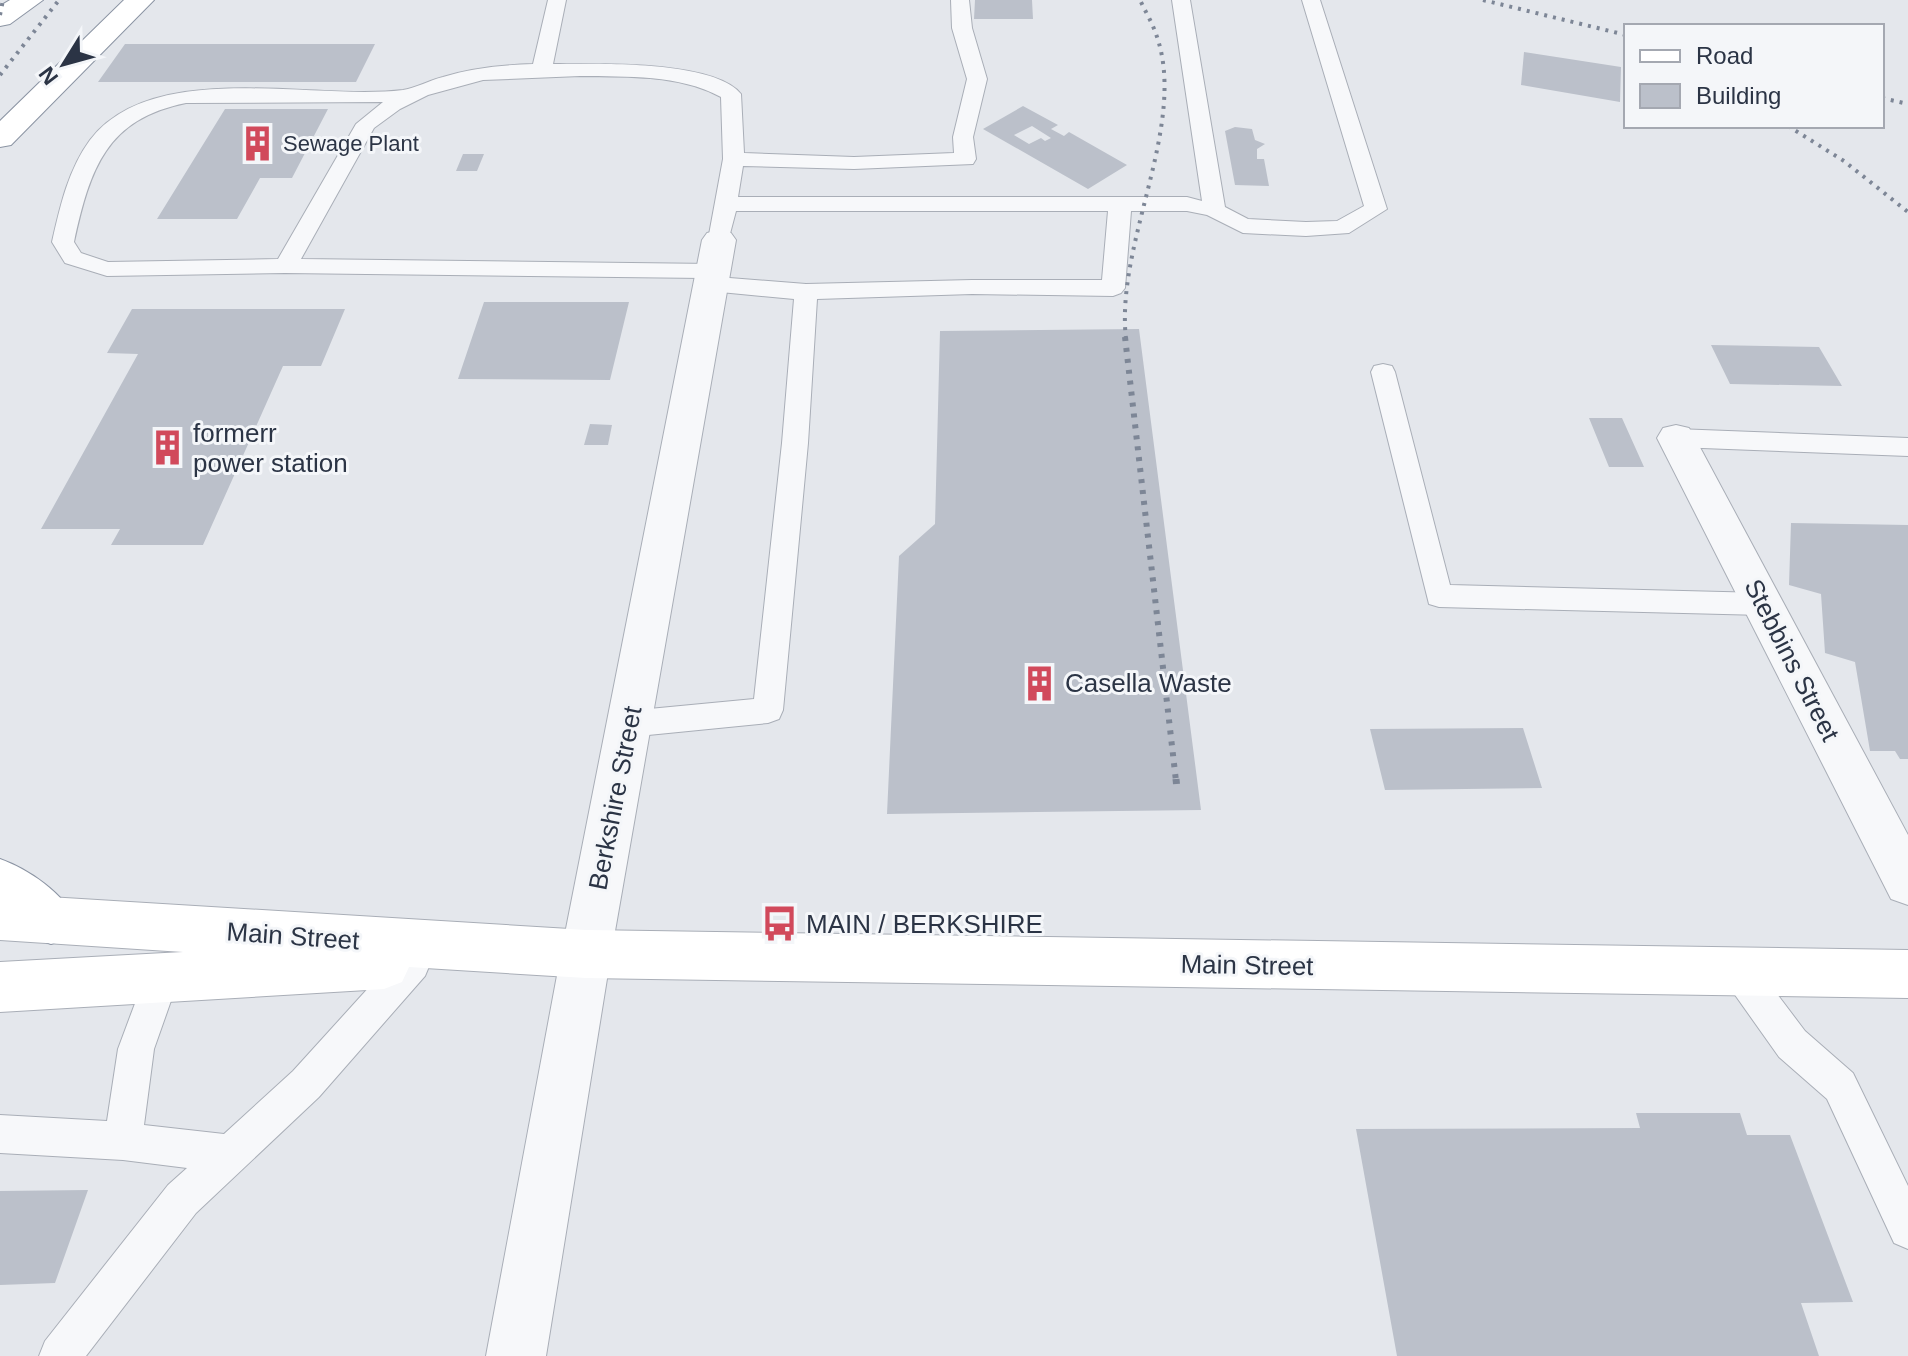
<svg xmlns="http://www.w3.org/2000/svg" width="1908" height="1356" viewBox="0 0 1908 1356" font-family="Arial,sans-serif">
  <rect width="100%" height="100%" fill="#e4e7ec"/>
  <path fill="#bbc0ca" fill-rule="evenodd" d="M 975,0 L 1032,0 L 1033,19 L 974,19 Z
    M 125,44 L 375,44 L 356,82 L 98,82 Z
    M 1524,52 L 1621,67 L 1620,102 L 1521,85 Z
    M 1023,106 L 1058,125 L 1051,129 L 1064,136 L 1069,132 L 1127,165 L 1088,189 L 983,129 ZM 1032,126 L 1051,138 L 1045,141 L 1041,138 L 1029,144 L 1014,135 Z
    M 225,109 L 328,109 L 292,178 L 260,178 L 237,219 L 157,219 Z
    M 1235,127 L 1252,129 L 1255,140 L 1265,144 L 1257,149 L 1257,159 L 1264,159 L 1269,186 L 1235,185 L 1225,131 Z
    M 463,154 L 484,154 L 477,171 L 456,171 Z
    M 484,302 L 629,302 L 610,380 L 458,379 Z
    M 132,309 L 345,309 L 321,366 L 283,366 L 203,545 L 111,545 L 120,529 L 41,529 L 138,354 L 107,353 Z
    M 1139,329 L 1201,810 L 887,814 L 899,556 L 935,524 L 940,331 Z
    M 1711,345 L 1819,347 L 1842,386 L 1730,384 Z
    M 1589,418 L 1622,418 L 1644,467 L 1609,467 Z
    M 590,424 L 612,425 L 608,445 L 584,445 Z
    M 1791,523 L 1908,525 L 1908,759 L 1900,759 L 1895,751 L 1870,751 L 1855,662 L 1825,653 L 1821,594 L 1789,585 Z
    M 1523,728 L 1542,788 L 1385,790 L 1370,729 Z
    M 1636,1113 L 1740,1113 L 1747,1135 L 1790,1135 L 1853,1302 L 1801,1303 L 1819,1356 L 1397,1356 L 1356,1129 L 1640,1128 Z
    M 88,1190 L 55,1283 L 0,1285 L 0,1191 Z"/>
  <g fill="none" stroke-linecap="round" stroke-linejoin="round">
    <defs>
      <path id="lane" d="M 548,0 L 566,0 L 553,64 C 595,64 714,60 741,94 L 744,153 L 854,157 L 954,153 L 953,137 L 967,79 L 952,28 L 951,0 L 969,0 L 972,28 L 987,79 L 973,137 L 976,159 L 973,164 L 854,169 L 743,166 L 738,197 L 1187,197 L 1202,201 L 1172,0 L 1190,0 L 1225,207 L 1248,219 L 1306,222 L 1337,221 L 1364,206 L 1302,0 L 1320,0 L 1387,209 L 1349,233 L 1306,236 L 1243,233 L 1207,215 L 1187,211 L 1131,211 L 1125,288 L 1121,293 L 1113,296 L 972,294 L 817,299 L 808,443 L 783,710 L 779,719 L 768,723 L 628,737 L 617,733 L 613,724 L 617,715 L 628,711 L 754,699 L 782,443 L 794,299 L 710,291 L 702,289 L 698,284 L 704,278 L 285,273 L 107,276 L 65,263 L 52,242 C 60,207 68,170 90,140 C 153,58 312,101 403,90 C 416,88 430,80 443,77 C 472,68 503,65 533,64 ZM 580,76 C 628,77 678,74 721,97 L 723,159 L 708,240 L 711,245 L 727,245 L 736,211 L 1108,211 L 1102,280 L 972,280 L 806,284 L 717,277 L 725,271 L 721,266 L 713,264 L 301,259 L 374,128 L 400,109 L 428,95 L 483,80 ZM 383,102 L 356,124 L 278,259 L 108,262 L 81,253 L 74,242 C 90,169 106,119 186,103 Z
        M 1383,364 L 1392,366 L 1395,372 L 1450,585 L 1763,593 L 1773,596 L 1777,604 L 1773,612 L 1763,615 L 1439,607 L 1429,604 L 1371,372 L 1374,366 Z
        M 1676,429 L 1908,438 L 1908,456 L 1676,447 L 1667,445 L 1663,438 L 1667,431 Z
        M 413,947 L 425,952 L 430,964 L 425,976 L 319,1097 L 196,1213 L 86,1356 L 39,1356 L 45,1341 L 168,1185 L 187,1168 L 123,1160 L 0,1153 L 0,1115 L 107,1121 L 118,1049 L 149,966 L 161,961 L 173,966 L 179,978 L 154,1049 L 144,1125 L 224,1134 L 293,1071 L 401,952 Z
        M 1740,956 L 1752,961 L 1805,1031 L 1853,1073 L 1908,1186 L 1908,1249 L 1894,1243 L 1827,1099 L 1779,1057 L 1728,985 L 1723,973 L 1728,961 Z"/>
      <path id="street" d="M 719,230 L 731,233 L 736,240 L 611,954 L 546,1356 L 486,1356 L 561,954 L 702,240 L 707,233 Z
        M 1676,425 L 1689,428 L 1695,438 L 1908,835 L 1908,905 L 1891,899 L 1657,438 L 1663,428 Z"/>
      <path id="secondary" d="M 0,894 L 586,930 L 1908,950 L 1908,998 L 586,978 L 409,967 L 402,982 L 384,989 L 0,1012 L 0,962 L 183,952 L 0,940 Z"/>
      <path id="highway" d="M 10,0 L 43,0 L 10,24 L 0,26 L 0,6 Z
        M 124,0 L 154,0 L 11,145 L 0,147 L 0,121 Z
        M 0,859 C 28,869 64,893 76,921 L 69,937 L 51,944 L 33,937 L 0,911 Z"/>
    </defs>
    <use href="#lane" stroke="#a9aeb7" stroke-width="2"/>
    <use href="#street" stroke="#a9aeb7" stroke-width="2"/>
    <use href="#secondary" stroke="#a9aeb7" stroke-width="2"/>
    <use href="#highway" stroke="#8b94a3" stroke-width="2"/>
    <use href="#lane" fill="#f7f8fa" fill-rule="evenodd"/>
    <use href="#street" fill="#f7f8fa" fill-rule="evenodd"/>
    <use href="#secondary" fill="#fff" fill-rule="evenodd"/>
    <use href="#highway" fill="#fff" fill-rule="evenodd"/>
    <path stroke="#7d8696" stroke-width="4" stroke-dasharray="3 6" stroke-linecap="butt" d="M 1483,0 L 1626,35
      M 0,15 L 3,0
      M 0,75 L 59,0
      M 1882,98 L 1908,104
      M 1788,126 L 1844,161 L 1908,212
      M 1126,339 C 1115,242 1189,124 1156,34 C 1152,22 1145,11 1140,0"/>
    <path stroke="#7d8696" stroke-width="6" stroke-dasharray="4 7" stroke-linecap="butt" d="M 1125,337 L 1176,781"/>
    <path stroke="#7d8696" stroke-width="7" stroke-dasharray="5 10" stroke-linecap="butt" d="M 1176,779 L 1177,789"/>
  </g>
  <defs>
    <symbol id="building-bare" viewBox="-9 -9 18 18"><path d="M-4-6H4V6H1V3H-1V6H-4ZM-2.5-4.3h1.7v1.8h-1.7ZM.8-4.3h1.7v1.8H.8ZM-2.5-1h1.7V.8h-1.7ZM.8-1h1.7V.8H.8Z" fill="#d1495b" stroke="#f4f6f9" stroke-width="2.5" paint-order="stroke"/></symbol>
    <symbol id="bus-bare" viewBox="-9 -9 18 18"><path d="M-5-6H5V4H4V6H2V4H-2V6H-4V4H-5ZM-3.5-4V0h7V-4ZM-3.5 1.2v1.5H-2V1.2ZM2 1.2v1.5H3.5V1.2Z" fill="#d1495b" stroke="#f4f6f9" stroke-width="2.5" paint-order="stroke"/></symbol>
  </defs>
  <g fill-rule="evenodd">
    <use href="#building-bare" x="232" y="118" width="51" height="51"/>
    <use href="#building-bare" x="142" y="422" width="51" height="51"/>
    <use href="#building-bare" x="1014" y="658" width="51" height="51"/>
    <use href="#bus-bare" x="754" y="898" width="51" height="51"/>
  </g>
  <g text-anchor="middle" stroke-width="6" stroke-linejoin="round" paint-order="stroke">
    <g font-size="22" fill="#2b3445" stroke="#f4f6f9" text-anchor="start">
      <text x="283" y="151">Sewage Plant</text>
    </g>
    <g font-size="26" fill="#2b3445" stroke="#f4f6f9" text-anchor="start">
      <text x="193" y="442">formerr<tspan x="193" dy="30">power station</tspan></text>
      <text x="1065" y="692">Casella Waste</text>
      <text x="806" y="933">MAIN / BERKSHIRE</text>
    </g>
    <g font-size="26" fill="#2b3445" stroke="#f4f6f9">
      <text transform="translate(1792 660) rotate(63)" y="9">Stebbins Street</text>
      <text transform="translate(615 798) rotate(-79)" y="9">Berkshire Street</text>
      <text transform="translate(293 936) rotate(4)" y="9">Main Street</text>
      <text transform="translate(1247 965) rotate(1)" y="9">Main Street</text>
    </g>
  </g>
  <rect x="1624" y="24" width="260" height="104" fill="#f4f6f9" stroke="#a4a8b1" stroke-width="2"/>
  <rect x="1640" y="50" width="40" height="12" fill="#ffffff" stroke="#a4a8b1" stroke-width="2"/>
  <text x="1696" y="64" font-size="24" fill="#2b3445">Road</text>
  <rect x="1640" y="84" width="40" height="24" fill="#bbc0ca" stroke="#a4a8b1" stroke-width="2"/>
  <text x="1696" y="104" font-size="24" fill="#2b3445">Building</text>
  <g transform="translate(64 64) rotate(233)" stroke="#f4f6f9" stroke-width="6" paint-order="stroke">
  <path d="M0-6L14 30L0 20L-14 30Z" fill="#2b3445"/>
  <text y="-12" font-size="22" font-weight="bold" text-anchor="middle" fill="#2b3445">N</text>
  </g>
</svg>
